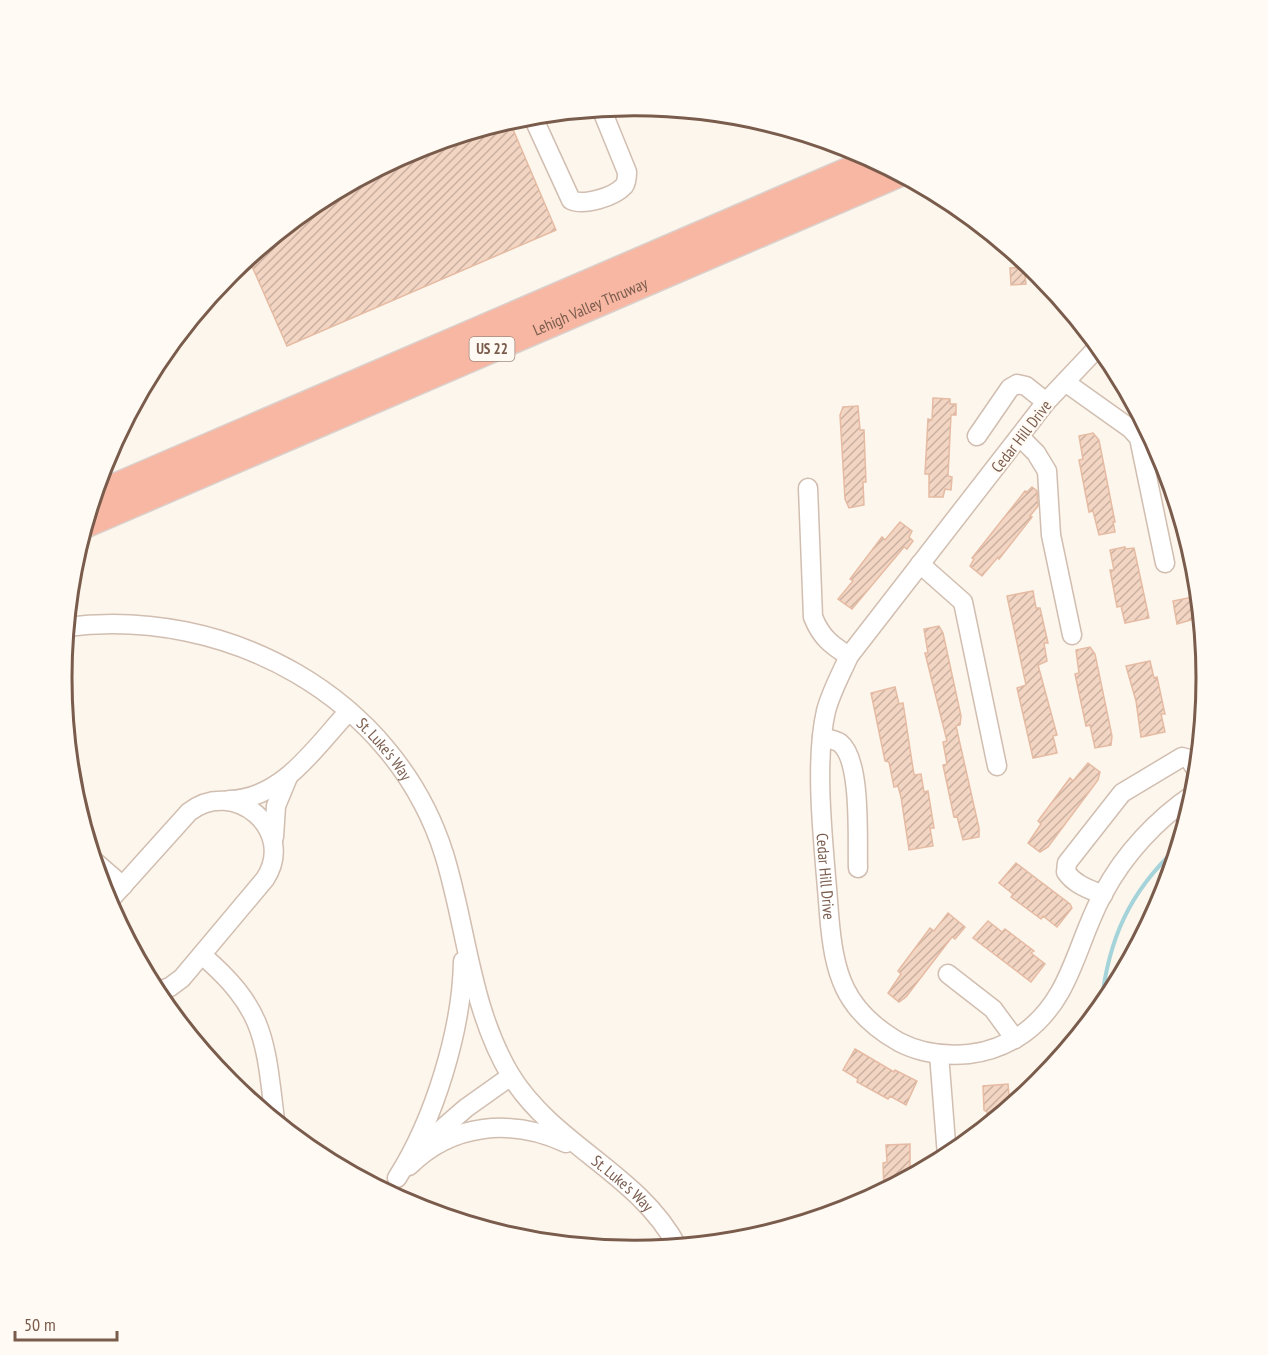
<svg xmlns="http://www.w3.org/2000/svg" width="1268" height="1355" viewBox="0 0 1268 1355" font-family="'PT Sans Narrow',sans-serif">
  <defs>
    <pattern id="building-hatch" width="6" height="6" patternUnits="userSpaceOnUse" patternTransform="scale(1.5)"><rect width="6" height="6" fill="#f3d5c3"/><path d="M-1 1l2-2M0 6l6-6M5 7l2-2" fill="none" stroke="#cab0a1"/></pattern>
  </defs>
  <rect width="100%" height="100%" fill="#fdf6ec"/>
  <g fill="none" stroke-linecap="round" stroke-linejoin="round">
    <path stroke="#a5d3da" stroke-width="4" d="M 1101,1006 C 1108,940 1129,892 1178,847"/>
  </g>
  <path fill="url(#building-hatch)" stroke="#e6bba3" stroke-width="1.5" d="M 509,120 L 556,230 L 287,346 L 248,257 L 316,201 L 415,148 Z
    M 1024,267 L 1026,284 L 1011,285 L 1010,268 Z
    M 933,398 L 950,399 L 950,404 L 956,404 L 956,415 L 951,415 L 948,476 L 952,477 L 951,490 L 945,489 L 943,497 L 929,497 L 929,474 L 925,474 L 928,419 L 932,420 Z
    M 858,406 L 860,430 L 864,430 L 866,482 L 863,482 L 864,505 L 849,508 L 845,499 L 840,415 L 843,407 Z
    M 1093,433 L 1099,440 L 1115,522 L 1113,522 L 1115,532 L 1099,535 L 1093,511 L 1089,512 L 1079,460 L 1083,459 L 1079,436 Z
    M 1032,487 L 1037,491 L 1038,506 L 1030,516 L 1032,517 L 999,559 L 998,557 L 982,576 L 970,566 L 974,559 L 972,558 L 1025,491 L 1027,492 Z
    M 900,522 L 912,531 L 909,537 L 913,541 L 907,549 L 904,547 L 852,609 L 838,599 L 853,581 L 850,579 L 882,537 L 885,540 Z
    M 1125,547 L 1125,549 L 1134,548 L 1149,618 L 1125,623 L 1121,606 L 1117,607 L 1110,570 L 1114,570 L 1110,550 Z
    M 1033,591 L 1036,608 L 1040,608 L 1048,643 L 1044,643 L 1047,661 L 1038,665 L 1057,735 L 1053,736 L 1057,753 L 1033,758 L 1017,688 L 1026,685 L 1007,596 Z
    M 1198,596 L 1201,617 L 1177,624 L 1173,601 Z
    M 939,626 L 943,633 L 961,716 L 960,725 L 956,726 L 979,828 L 979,837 L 963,840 L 957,816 L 954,817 L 943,765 L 947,764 L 943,742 L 947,741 L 925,653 L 928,653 L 924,629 Z
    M 1090,647 L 1095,654 L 1112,736 L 1111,745 L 1095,748 L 1090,725 L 1086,726 L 1075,674 L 1079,673 L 1076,650 Z
    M 1150,661 L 1154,678 L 1157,677 L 1165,714 L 1161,714 L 1165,732 L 1141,737 L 1136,701 L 1126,666 Z
    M 895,687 L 899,704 L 903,703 L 914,775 L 921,774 L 924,792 L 928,791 L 934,828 L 930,828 L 933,846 L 909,850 L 901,797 L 898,786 L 894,787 L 889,762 L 885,761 L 871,693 Z
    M 1088,763 L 1100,772 L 1098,780 L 1048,847 L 1040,852 L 1028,843 L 1041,824 L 1038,821 L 1070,778 L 1073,781 Z
    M 1016,863 L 1070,904 L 1072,908 L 1057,927 L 1043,916 L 1041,919 L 1011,897 L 1013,894 L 999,883 Z
    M 948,913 L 965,927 L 955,939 L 952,937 L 906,997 L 899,1002 L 888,993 L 901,974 L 898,971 L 930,928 L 934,931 Z
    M 988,921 L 1002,932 L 1005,929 L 1034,951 L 1031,953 L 1045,964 L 1031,982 L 973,938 Z
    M 855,1049 L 894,1072 L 895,1070 L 917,1081 L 906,1105 L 890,1096 L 888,1099 L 857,1082 L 858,1079 L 843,1070 Z
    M 1008,1084 L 1010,1106 L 988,1124 L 987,1112 L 984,1110 L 983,1086 Z
    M 910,1144 L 910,1176 L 884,1190 L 883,1163 L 887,1162 L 886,1145 Z"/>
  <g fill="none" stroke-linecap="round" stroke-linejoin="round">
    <defs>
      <g id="minor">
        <path d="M 532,115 L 571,200 C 584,206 614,197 624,186 C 627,182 627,176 627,172 L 601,108"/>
        <path id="s1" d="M 1099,346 L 1046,402 L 849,656 C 841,674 831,692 826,711 C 813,767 825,855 829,914 C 834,973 843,1010 899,1042 C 920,1053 946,1056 969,1054 C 988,1052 1008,1044 1024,1033 C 1072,998 1076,943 1103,894 C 1124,854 1157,819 1194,794"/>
        <path d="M 1065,382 L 1131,429 L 1139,438 L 1165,563"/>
        <path d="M 977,436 L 1010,388 L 1017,384 L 1026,386 L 1046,402"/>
        <path d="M 1020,437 L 1036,453 L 1047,471 L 1051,535 L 1072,635"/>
        <path d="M 808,488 L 813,617 C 821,637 831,645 849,656"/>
        <path d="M 920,564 L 963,602 L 997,766"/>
        <path id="s2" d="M 66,627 C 226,606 394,696 444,854 C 467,928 470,1008 511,1076 C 554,1145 639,1174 677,1246"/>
        <path d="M 822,737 C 827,739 836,740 840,743 C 862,760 857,841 858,868"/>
        <path d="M 229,800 C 283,799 316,746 349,711"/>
        <path d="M 274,837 L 276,806 L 288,777"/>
        <path d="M 94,861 L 123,886"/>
        <path d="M 1103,895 C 1089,889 1075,885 1066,872 L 1067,863 L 1122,793 L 1182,757 L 1189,759 L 1197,771"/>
        <path d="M 108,902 L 189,812 C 234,777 297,830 265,879 L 182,978 L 170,987 L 156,992"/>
        <path d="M 202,955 C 266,1010 265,1040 275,1120"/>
        <path d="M 948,974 L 993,1009 L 1015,1039"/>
        <path d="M 939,1054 L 947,1156"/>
        <path d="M 428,1141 L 466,1108 L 511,1076"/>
        <path d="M 409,1166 C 452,1123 512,1118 566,1143"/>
        <path d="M 397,1178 C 434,1120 462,1030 463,961"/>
      </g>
      <g id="highway">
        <path d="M 93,497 L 875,160"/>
        <path id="s3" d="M 85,524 L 899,173"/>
      </g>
    </defs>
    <use href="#minor" stroke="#d1beb0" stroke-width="21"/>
    <use href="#highway" stroke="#dad1cd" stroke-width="30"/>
    <use href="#minor" stroke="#fff" stroke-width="18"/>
    <use href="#highway" stroke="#f7b7a3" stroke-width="27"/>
  </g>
  <g text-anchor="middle" stroke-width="4.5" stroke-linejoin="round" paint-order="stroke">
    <rect fill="#fffaf3" stroke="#a28b7f" stroke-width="1.5" x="469.5" y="337" width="45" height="24" rx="4.5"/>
    <g font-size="15" font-weight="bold" fill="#7a5c4d">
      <text x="492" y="354">US 22</text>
    </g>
    <g font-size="16" fill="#7a5c4d" stroke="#fffaf3">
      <text dy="6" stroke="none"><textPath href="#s3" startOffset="550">Lehigh Valley Thruway</textPath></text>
      <text transform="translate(1021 436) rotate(-52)" y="6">Cedar Hill Drive</text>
      <text dy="6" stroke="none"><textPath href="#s2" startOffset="356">St. Luke's Way</textPath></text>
      <text dy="6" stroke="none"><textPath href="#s1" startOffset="624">Cedar Hill Drive</textPath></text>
      <text dy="6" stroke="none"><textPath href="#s2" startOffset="866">St. Luke's Way</textPath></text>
    </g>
  </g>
  <path d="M0 0H1268V1355H0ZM72 678a562 562 0 1 1 1124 0a562 562 0 1 1-1124 0Z" fill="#fffaf3" fill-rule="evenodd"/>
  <path fill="none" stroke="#7a5c4d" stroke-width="3" d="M72 678a562 562 0 1 1 1124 0a562 562 0 1 1-1124 0Z"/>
  <path d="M15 1331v9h102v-9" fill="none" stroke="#7a5c4d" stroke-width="3"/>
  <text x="24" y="1331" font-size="18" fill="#7a5c4d" stroke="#fffaf3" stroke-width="4.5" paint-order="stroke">50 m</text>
</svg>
